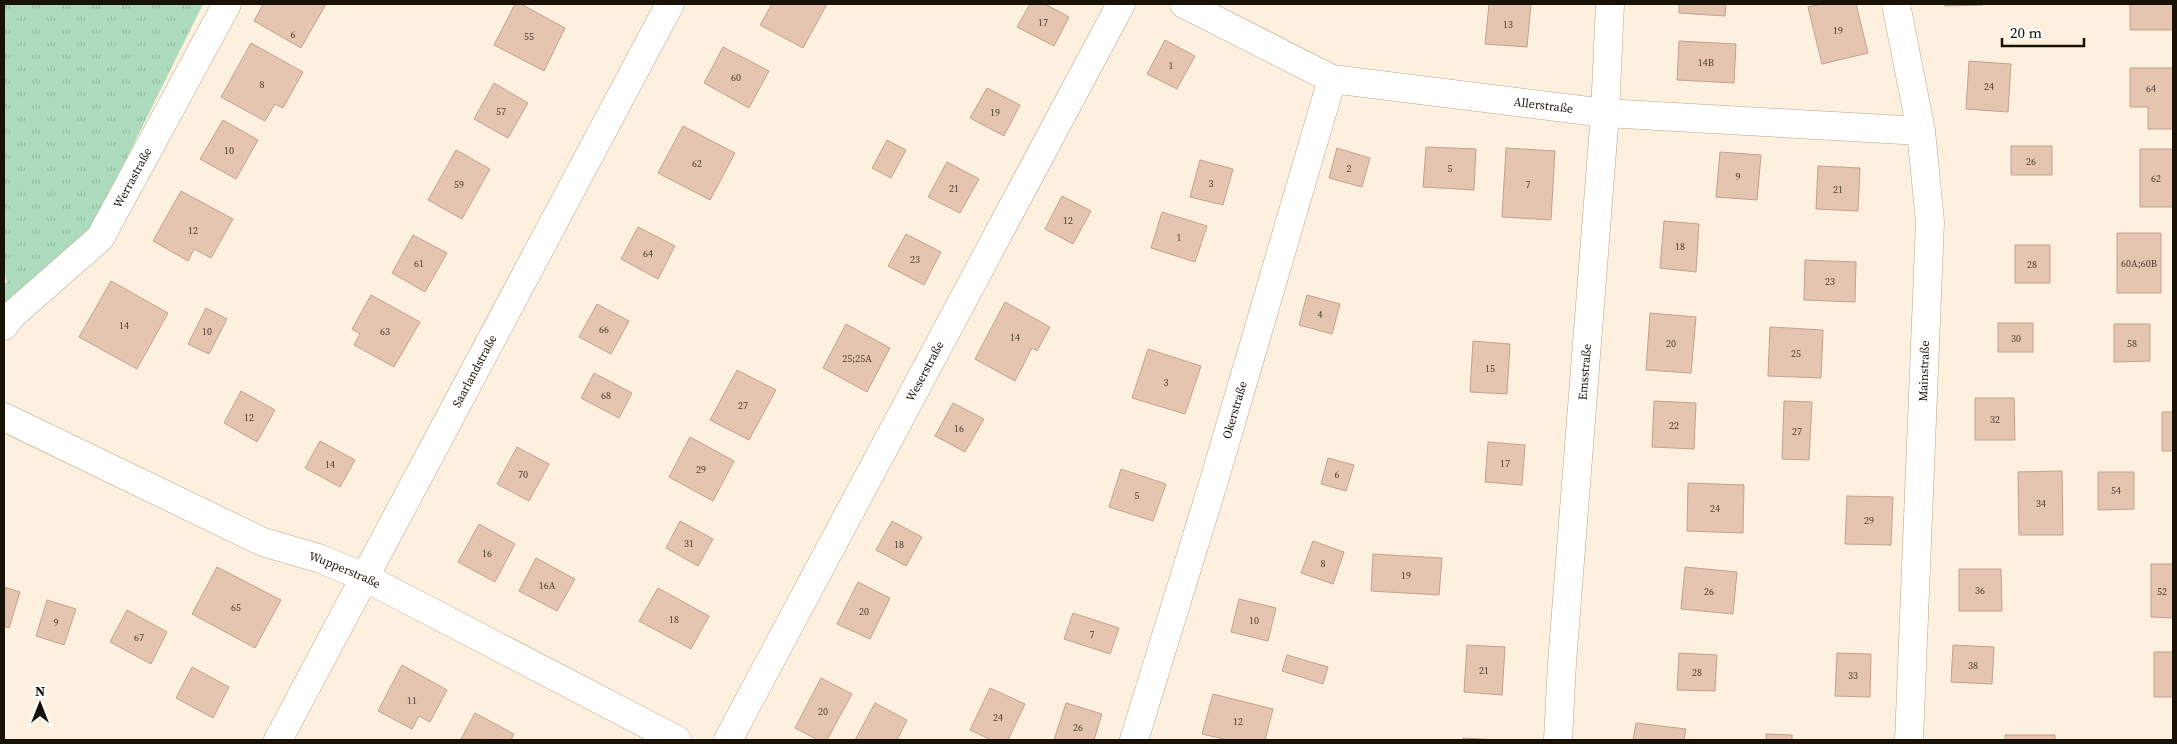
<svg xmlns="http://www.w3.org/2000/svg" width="2177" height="744" viewBox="0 0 2177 744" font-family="'Source Serif 4',serif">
  <defs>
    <pattern id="grass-tufts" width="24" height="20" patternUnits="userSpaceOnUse" patternTransform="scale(1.25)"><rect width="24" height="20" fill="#acdcbd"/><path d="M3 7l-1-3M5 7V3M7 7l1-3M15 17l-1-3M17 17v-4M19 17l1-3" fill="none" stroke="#93bca1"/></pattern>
  </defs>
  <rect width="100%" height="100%" fill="#fdf0de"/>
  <path fill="url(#grass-tufts)" d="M 4,4 L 203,4 L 87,238 L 4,315 L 4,286 L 7,282 L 4,270 Z"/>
  <path fill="#e5c4b0" stroke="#c2a28f" d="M 263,4 L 326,4 L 301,48 L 254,21 Z
    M 515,4 L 521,4 L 565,28 L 544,71 L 494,45 Z
    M 772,4 L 827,4 L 803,48 L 760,25 Z
    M 1030,4 L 1045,4 L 1069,17 L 1054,46 L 1017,27 Z
    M 1489,4 L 1531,4 L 1527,47 L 1485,44 Z
    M 1679,4 L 1726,4 L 1725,16 L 1679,13 Z
    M 1821,4 L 1856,4 L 1868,53 L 1822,64 L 1808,7 Z
    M 1945,4 L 1983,4 L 1983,5 L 1945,6 Z
    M 2130,4 L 2173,4 L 2173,30 L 2130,30 Z
    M 1165,40 L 1195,56 L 1177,89 L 1147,74 Z
    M 1679,41 L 1736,44 L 1734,83 L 1677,80 Z
    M 251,43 L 303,72 L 283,108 L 275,104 L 265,121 L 221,97 Z
    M 723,47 L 769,71 L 749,108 L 704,83 Z
    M 1969,61 L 2011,64 L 2008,112 L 1966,109 Z
    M 2130,68 L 2173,68 L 2173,129 L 2148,129 L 2148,107 L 2130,107 Z
    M 494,83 L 528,103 L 508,138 L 474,119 Z
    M 987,88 L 1020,105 L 1004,136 L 970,118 Z
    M 223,120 L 258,140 L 236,179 L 200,159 Z
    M 683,126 L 735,153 L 710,200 L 658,173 Z
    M 887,140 L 906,150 L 891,178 L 872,168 Z
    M 2011,146 L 2052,146 L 2052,175 L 2011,175 Z
    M 1426,147 L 1476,149 L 1474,190 L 1423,187 Z
    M 1337,148 L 1370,158 L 1362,187 L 1329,178 Z
    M 1506,148 L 1555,151 L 1551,220 L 1502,217 Z
    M 2140,149 L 2173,149 L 2173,207 L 2140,207 Z
    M 456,150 L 490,169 L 462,219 L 428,200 Z
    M 1720,152 L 1761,155 L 1757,200 L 1716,197 Z
    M 1200,160 L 1233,169 L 1223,205 L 1190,197 Z
    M 947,162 L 979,179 L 960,213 L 928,197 Z
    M 1818,166 L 1860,168 L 1858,211 L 1816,209 Z
    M 181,191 L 233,219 L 211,258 L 194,249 L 188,261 L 153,241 Z
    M 1062,196 L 1091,211 L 1073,244 L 1045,229 Z
    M 1162,212 L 1207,226 L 1195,262 L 1151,248 Z
    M 1664,221 L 1699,224 L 1696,272 L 1660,268 Z
    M 638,227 L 675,246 L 658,279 L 621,259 Z
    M 2117,233 L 2161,233 L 2161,293 L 2117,293 Z
    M 906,234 L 941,252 L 924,285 L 888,266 Z
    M 413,235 L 447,253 L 425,292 L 392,273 Z
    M 2015,245 L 2050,245 L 2050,283 L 2015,283 Z
    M 1805,260 L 1856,262 L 1855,302 L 1804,300 Z
    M 111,281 L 168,313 L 137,369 L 79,337 Z
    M 371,295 L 420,322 L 394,367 L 354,345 L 360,334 L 352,329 Z
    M 1307,295 L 1340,304 L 1332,334 L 1299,325 Z
    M 1005,302 L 1050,327 L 1037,351 L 1032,348 L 1015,381 L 975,359 Z
    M 597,304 L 629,321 L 611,354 L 579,337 Z
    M 206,308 L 227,319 L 209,354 L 188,344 Z
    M 1650,313 L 1696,317 L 1691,373 L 1646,370 Z
    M 1998,323 L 2033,323 L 2033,352 L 1998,352 Z
    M 846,324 L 890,348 L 867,392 L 823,368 Z
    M 2114,324 L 2150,324 L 2150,361 L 2114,362 Z
    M 1770,327 L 1823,330 L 1821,378 L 1768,376 Z
    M 1473,341 L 1510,344 L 1507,394 L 1470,392 Z
    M 1148,349 L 1201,366 L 1185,414 L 1132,398 Z
    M 737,370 L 776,390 L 749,440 L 710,420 Z
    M 594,373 L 632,393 L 619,418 L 581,398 Z
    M 241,391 L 275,410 L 257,442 L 224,423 Z
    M 1975,398 L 2014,398 L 2015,440 L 1975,440 Z
    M 1654,401 L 1696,403 L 1694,449 L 1652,447 Z
    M 1784,401 L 1812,402 L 1809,460 L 1782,459 Z
    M 953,403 L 984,419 L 965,452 L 935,436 Z
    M 2162,412 L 2173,412 L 2173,451 L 2162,451 Z
    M 690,437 L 734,461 L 713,501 L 669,477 Z
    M 320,441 L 355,460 L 340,487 L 305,468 Z
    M 1488,442 L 1525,445 L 1522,485 L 1485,482 Z
    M 517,447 L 549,464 L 529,501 L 497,484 Z
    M 1328,458 L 1354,465 L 1346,491 L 1321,484 Z
    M 1121,469 L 1166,484 L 1153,521 L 1109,507 Z
    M 2062,471 L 2063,535 L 2019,535 L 2018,472 Z
    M 2098,472 L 2134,472 L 2134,509 L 2098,510 Z
    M 1688,483 L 1744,485 L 1743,533 L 1687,531 Z
    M 1847,496 L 1893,497 L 1891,545 L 1845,544 Z
    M 680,521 L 713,539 L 698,566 L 666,548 Z
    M 892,521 L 922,537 L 906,566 L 876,550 Z
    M 479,524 L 515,544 L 495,582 L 458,562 Z
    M 1313,541 L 1344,552 L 1333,584 L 1301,573 Z
    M 1373,554 L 1442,558 L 1439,595 L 1371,591 Z
    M 536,558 L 575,579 L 557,611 L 519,591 Z
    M 2151,564 L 2173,564 L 2173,618 L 2151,617 Z
    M 217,567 L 281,600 L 255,648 L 192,614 Z
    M 1685,567 L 1737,572 L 1733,614 L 1681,609 Z
    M 1959,569 L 2001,569 L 2002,611 L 1959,611 Z
    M 858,582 L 890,598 L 870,639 L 837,624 Z
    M 4,587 L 20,592 L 9,628 L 4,626 Z
    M 658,588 L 709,616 L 691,649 L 639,621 Z
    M 1239,599 L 1276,608 L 1268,641 L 1231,632 Z
    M 47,600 L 76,609 L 64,645 L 36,636 Z
    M 127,610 L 167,632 L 151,664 L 110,642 Z
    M 1073,613 L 1119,628 L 1110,654 L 1064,639 Z
    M 1467,645 L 1505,647 L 1502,695 L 1464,692 Z
    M 1953,645 L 1994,647 L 1992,684 L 1951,682 Z
    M 2154,652 L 2173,652 L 2173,697 L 2154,697 Z
    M 1679,653 L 1717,655 L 1715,691 L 1677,690 Z
    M 1837,653 L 1871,654 L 1870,697 L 1835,696 Z
    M 1287,655 L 1328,667 L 1323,684 L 1282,671 Z
    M 402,665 L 447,690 L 430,722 L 419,716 L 412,729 L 378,711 Z
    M 192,667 L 229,687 L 213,718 L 176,698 Z
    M 821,678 L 852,694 L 827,740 L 818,740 L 795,728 Z
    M 990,688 L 1025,704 L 1008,740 L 991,740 L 970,730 Z
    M 1213,694 L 1273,709 L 1265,740 L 1228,740 L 1202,734 Z
    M 875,703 L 907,720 L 897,740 L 855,740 Z
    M 1066,703 L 1102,714 L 1094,740 L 1054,740 Z
    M 475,713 L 514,734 L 511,740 L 461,739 Z
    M 1636,723 L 1686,729 L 1684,740 L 1633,740 Z
    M 1766,734 L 1792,735 L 1792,740 L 1766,740 Z
    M 2005,735 L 2055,735 L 2055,740 L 2005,740 Z
    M 1463,738 L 1499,740 L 1463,740 Z"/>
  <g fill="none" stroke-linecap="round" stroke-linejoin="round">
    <defs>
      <g id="street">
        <path id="s1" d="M 1184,4 L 1332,79 L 1605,113 L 1921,131"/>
        <path d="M 1896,4 L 1921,131 L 1930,222 L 1909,740"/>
        <path id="s2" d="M 4,326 L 11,316 L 100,238 L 227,4"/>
        <path id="s3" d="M 4,417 L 263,542 L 321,559 L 366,578 L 677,740"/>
        <path id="s4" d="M 728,740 L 1121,4"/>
        <path id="s5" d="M 1134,740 L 1213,484 L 1332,79"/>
        <path id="s6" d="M 1558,740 L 1562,663 L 1605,113 L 1610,4"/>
      </g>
      <g id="secondary">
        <path id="s7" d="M 278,740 L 670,4"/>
      </g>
    </defs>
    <use href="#street" stroke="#b9a588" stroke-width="29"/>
    <use href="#secondary" stroke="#b9a588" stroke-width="29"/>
    <use href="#street" stroke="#fff" stroke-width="28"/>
    <use href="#secondary" stroke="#fff" stroke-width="28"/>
  </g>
  <g text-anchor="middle" stroke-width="4" stroke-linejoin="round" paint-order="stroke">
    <g font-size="10" fill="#4b3e30">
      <text x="1043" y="26">17</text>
      <text x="1508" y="28">13</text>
      <text x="1838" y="34">19</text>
      <text x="293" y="38">6</text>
      <text x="529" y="40">55</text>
      <text x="1706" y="66">14B</text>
      <text x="1171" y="69">1</text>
      <text x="736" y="81">60</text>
      <text x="262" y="88">8</text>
      <text x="1989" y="90">24</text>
      <text x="2151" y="92">64</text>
      <text x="501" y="115">57</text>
      <text x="995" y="116">19</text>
      <text x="229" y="154">10</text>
      <text x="2031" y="165">26</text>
      <text x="697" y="167">62</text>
      <text x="1349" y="172">2</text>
      <text x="1450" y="172">5</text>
      <text x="1738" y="180">9</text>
      <text x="2156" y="182">62</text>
      <text x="1211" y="187">3</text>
      <text x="459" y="188">59</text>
      <text x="1528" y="188">7</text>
      <text x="954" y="192">21</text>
      <text x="1838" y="193">21</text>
      <text x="1068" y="224">12</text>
      <text x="193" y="234">12</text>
      <text x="1179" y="241">1</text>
      <text x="1680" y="250">18</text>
      <text x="648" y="257">64</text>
      <text x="915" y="263">23</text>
      <text x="419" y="267">61</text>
      <text x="2139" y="267">60A;60B</text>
      <text x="2032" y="268">28</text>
      <text x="1830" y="285">23</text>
      <text x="1320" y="318">4</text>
      <text x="124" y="329">14</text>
      <text x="604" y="333">66</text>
      <text x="207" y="335">10</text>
      <text x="385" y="335">63</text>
      <text x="1015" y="341">14</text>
      <text x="2016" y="342">30</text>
      <text x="1671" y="347">20</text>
      <text x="2132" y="347">58</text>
      <text x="1796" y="357">25</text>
      <text x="857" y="362">25;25A</text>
      <text x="1490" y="372">15</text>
      <text x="1166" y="386">3</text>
      <text x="606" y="399">68</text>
      <text x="743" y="409">27</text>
      <text x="249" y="421">12</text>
      <text x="1995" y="423">32</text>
      <text x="1674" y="429">22</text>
      <text x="959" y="432">16</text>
      <text x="1797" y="435">27</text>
      <text x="1505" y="467">17</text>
      <text x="330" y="468">14</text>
      <text x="701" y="473">29</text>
      <text x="523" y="478">70</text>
      <text x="1337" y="478">6</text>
      <text x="2116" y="494">54</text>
      <text x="1137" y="499">5</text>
      <text x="2041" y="507">34</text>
      <text x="1715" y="512">24</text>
      <text x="1869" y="524">29</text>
      <text x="689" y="547">31</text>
      <text x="899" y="548">18</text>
      <text x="487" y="557">16</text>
      <text x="1323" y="567">8</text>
      <text x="1406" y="579">19</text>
      <text x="547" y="589">16A</text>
      <text x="1980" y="594">36</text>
      <text x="1709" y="595">26</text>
      <text x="2162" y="595">52</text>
      <text x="236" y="611">65</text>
      <text x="864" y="615">20</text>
      <text x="674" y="623">18</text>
      <text x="1254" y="624">10</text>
      <text x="56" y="626">9</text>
      <text x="1092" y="638">7</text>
      <text x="139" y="641">67</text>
      <text x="1973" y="669">38</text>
      <text x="1484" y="674">21</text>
      <text x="1697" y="676">28</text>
      <text x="1853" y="679">33</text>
      <text x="412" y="704">11</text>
      <text x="823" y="715">20</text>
      <text x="998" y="721">24</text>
      <text x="1238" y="725">12</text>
      <text x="1078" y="731">26</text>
    </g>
    <g font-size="12" fill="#181106" stroke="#fff">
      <text dy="4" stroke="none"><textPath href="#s1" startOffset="379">Allerstraße</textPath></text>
      <text dy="4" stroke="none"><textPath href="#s2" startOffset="199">Werrastraße</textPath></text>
      <text transform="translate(1924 371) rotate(-88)" y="4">Mainstraße</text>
      <text dy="4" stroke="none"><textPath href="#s4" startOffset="418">Weserstraße</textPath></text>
      <text dy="4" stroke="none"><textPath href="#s6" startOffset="369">Emsstraße</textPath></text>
      <text dy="4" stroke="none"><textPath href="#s7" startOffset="418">Saarlandstraße</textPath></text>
      <text dy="4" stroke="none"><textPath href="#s5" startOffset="345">Okerstraße</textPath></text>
      <text dy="4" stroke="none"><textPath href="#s3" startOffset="374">Wupperstraße</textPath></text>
    </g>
  </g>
  <rect width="2177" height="744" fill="none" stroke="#181106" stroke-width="10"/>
  <g transform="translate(40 704)" stroke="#ffffff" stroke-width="4" paint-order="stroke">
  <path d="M0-4L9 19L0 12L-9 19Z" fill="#181106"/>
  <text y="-8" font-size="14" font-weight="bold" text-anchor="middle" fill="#181106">N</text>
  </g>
  <path d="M2002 38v8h82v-8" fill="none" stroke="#181106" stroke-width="2.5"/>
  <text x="2010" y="38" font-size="15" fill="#181106" stroke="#ffffff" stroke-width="4" paint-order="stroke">20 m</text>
</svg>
